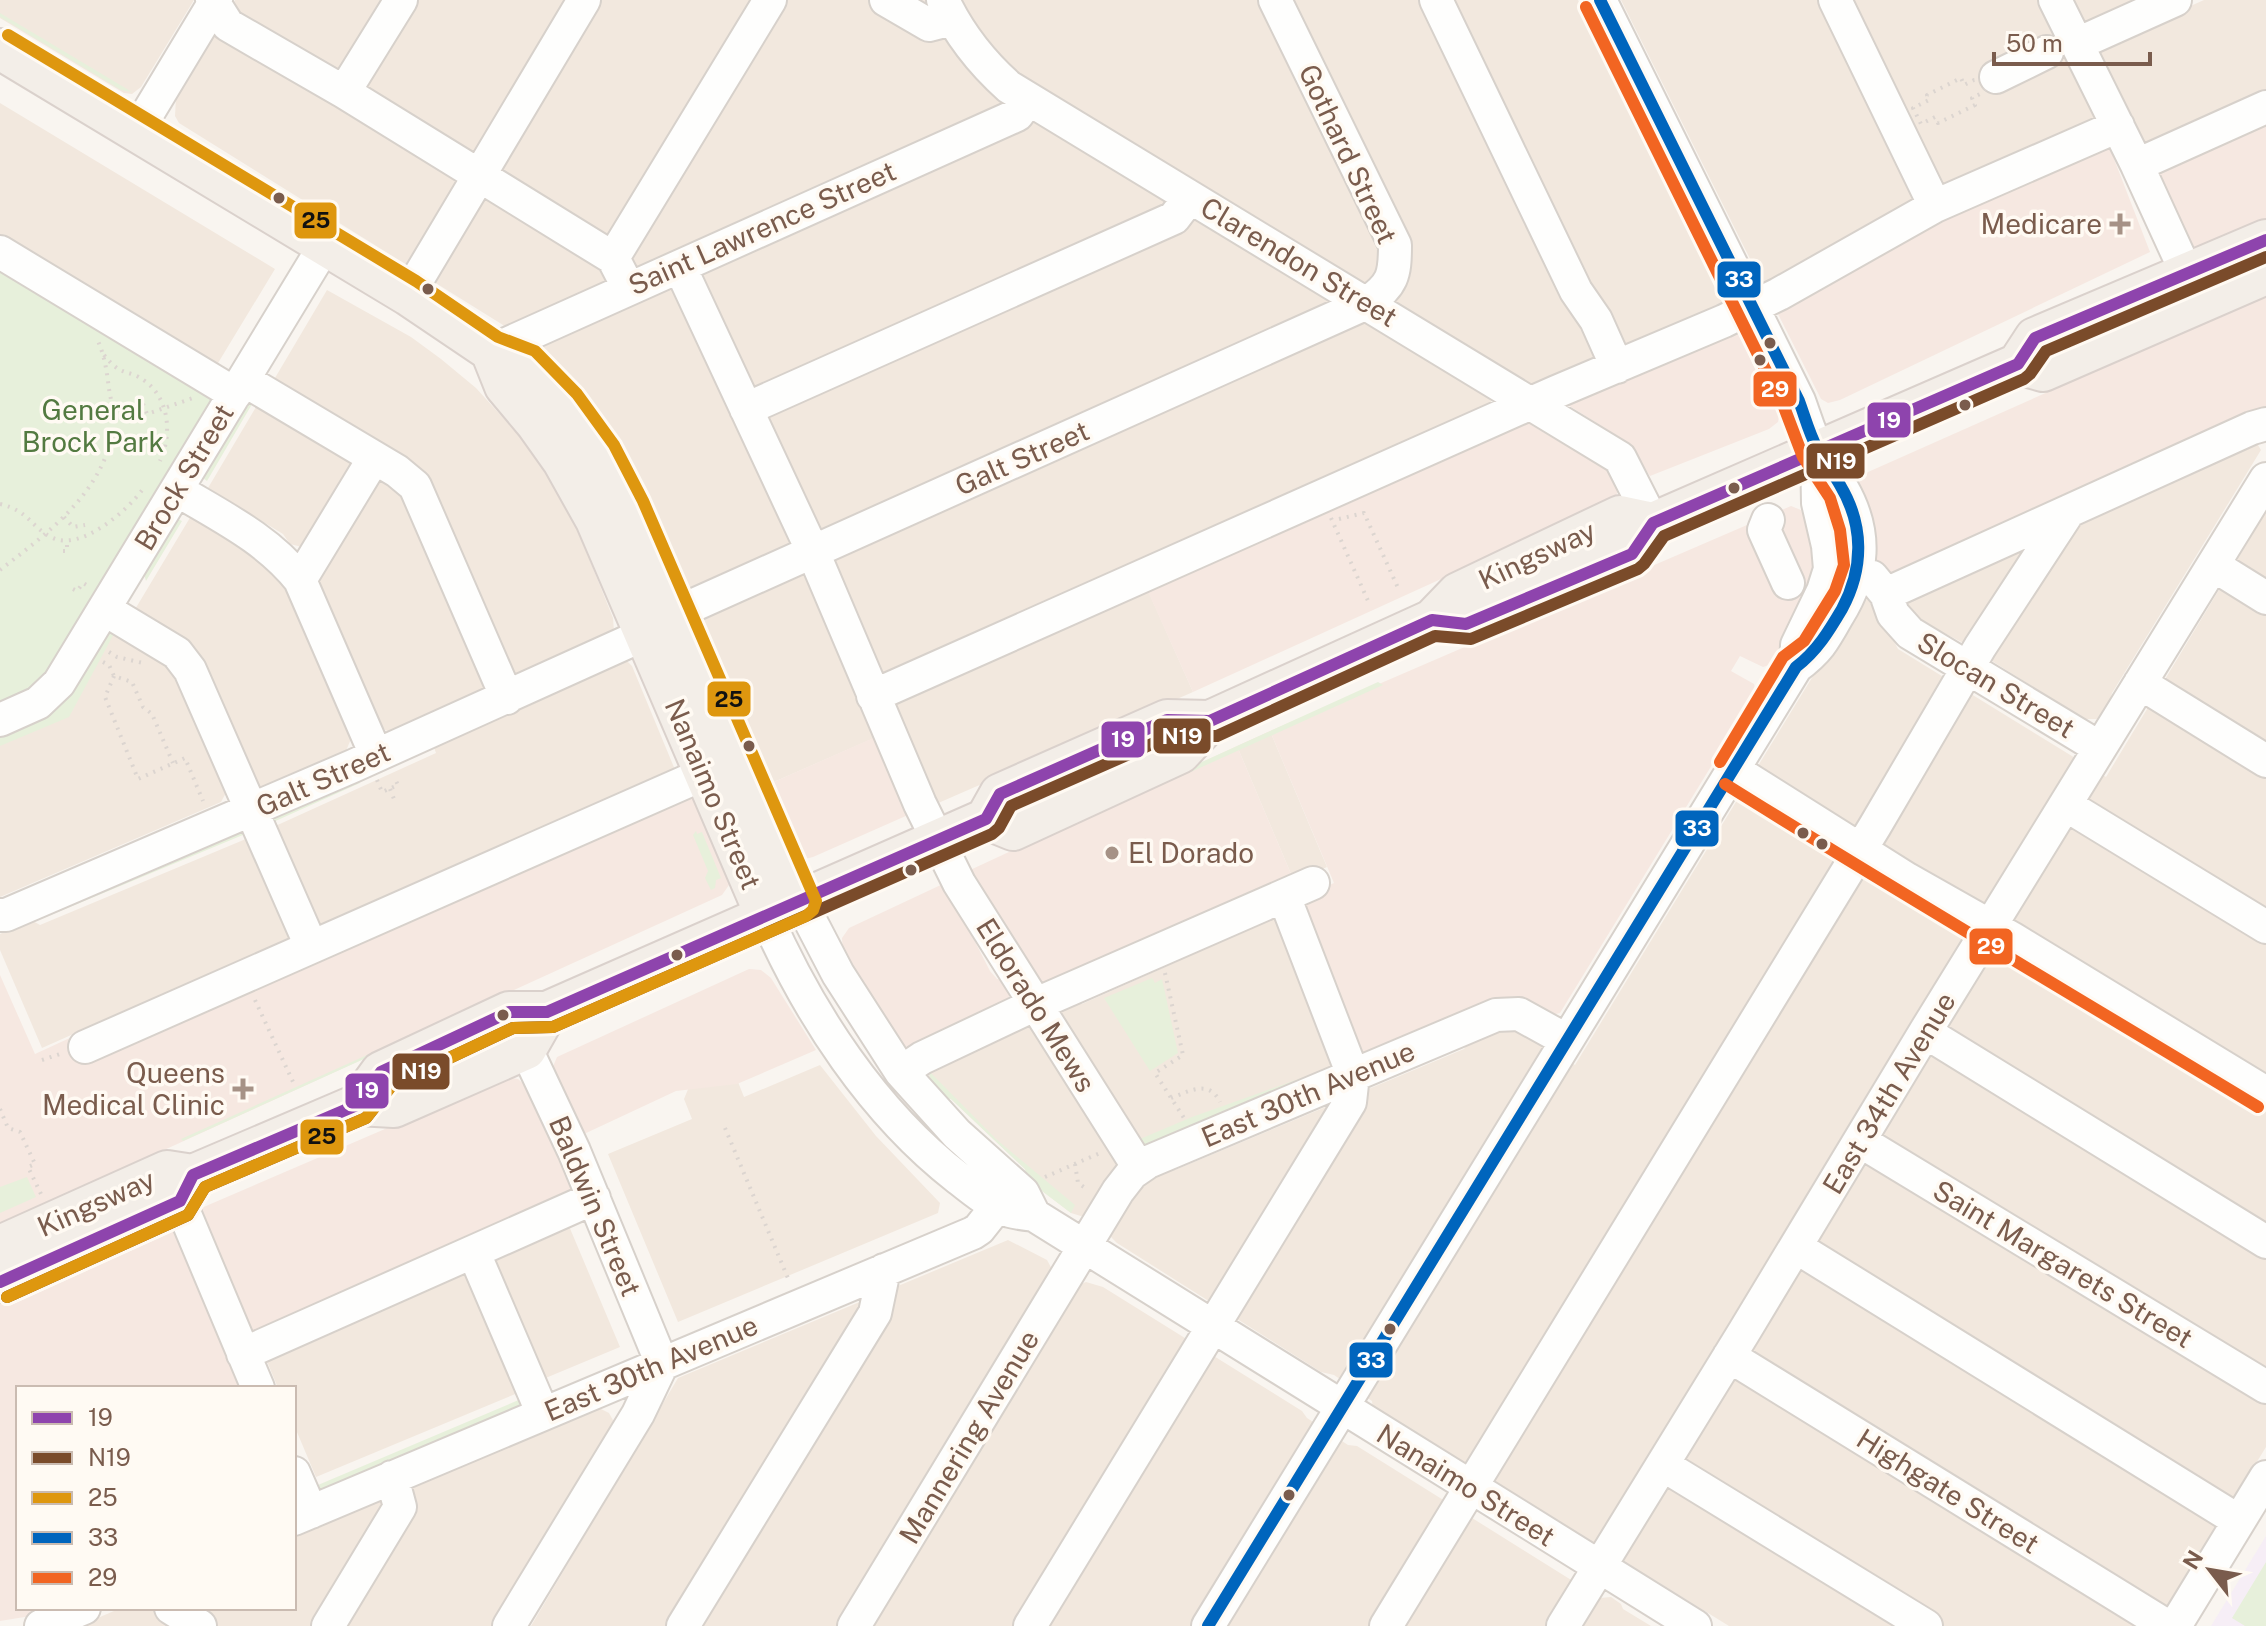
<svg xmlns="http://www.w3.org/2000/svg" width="2266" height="1626" viewBox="0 0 2266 1626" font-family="'Public Sans',sans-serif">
  <rect width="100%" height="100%" fill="#f9f5f0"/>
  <path fill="#f2e8de" d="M 0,0 L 194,0 L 141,87 L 132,94 L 124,93 L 0,18 Z
    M 235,0 L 1578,0 L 1728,302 L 1539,389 L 1408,312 L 1381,328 L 1488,398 L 1491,401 L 1491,409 L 1142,577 L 1193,692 L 936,804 L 897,728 L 767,785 L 567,383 L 503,325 L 179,123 L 175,116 L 176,98 Z
    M 1621,0 L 2037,0 L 2095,118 L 2095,122 L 1763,285 Z
    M 2067,0 L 2141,0 L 2092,22 L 2083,21 Z
    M 2204,0 L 2266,0 L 2266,104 L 2151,146 L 2142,144 L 2097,56 L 2099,50 L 2105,44 Z
    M 0,103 L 275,269 L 215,368 L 0,239 Z
    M 327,290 L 411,337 L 441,359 L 476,388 L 524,441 L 551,482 L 578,531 L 613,618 L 614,632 L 515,678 L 433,503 L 272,383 Z
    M 262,397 L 363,457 L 302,547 L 290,544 L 283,534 L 208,488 Z
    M 2255,440 L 2261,450 L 2112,693 L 2109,706 L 2100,719 L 2084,719 L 1965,644 L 1918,619 L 1895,602 Z
    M 372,477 L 405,486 L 487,690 L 393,733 L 385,730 L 379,724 L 316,574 Z
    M 194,511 L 257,549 L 296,592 L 351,739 L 345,753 L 263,788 L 258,787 L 134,611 Z
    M 2266,512 L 2266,1447 L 2156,1626 L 1729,1626 L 1653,1579 L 1641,1581 L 1628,1570 L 1626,1563 L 1379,1415 L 1373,1410 L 1372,1401 L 1334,1375 L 1321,1372 L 1117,1243 L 1111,1237 L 1110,1228 L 1137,1183 L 1164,1167 L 1175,1170 L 1464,1049 L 1471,1039 L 1506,1025 L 1575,1065 L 1854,609 L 1863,600 L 1872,599 L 1898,649 L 2106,777 Z
    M 108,630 L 172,657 L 228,789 L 221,802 L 0,897 L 0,733 Z
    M 622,661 L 627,661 L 632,666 L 678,777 L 323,927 L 316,924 L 271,828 L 436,753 L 433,745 Z
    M 1270,731 L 1327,867 L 1294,881 L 1237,746 Z
    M 253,836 L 291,936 L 289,938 L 42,1048 L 0,950 L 0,934 L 31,920 L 40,925 Z
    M 1266,913 L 1277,921 L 1330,1046 L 1335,1066 L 1161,1138 L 1084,1217 L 1071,1213 L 1028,1180 L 1025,1169 L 951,1099 L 940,1097 L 929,1076 L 930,1072 L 1070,1000 L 1082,1004 L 1176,962 L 1178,951 Z
    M 820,1065 L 876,1136 L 940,1203 L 938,1213 L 678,1322 L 608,1154 L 692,1119 L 684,1099 L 689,1087 L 736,1077 L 744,1097 Z
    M 566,1219 L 620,1347 L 536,1382 L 482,1258 Z
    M 1008,1240 L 1047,1260 L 1053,1271 L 1079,1285 L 1086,1282 L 1103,1287 L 1302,1411 L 1307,1418 L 1348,1445 L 1357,1446 L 1600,1598 L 1611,1597 L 1621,1604 L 1623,1609 L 1651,1626 L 531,1626 L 678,1378 Z
    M 468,1266 L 520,1392 L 316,1477 L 294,1425 L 294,1388 L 278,1388 L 264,1354 Z
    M 591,1409 L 601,1409 L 609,1413 L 614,1422 L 613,1431 L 494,1626 L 79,1626 L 121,1608 L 294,1608 L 294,1535 Z"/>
  <path fill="#f6e8e1" d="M 2266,107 L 2266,223 L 2201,250 L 2194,248 L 2188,244 L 2158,171 Z
    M 2109,146 L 2150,252 L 1840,400 L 1828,403 L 1821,399 L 1776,310 L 1935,206 Z
    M 2266,295 L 2266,417 L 1891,579 L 1875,567 L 1855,486 L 1859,476 Z
    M 1740,328 L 1780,410 L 1778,422 L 1769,429 L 1650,476 L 1627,442 L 1568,405 L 1568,402 Z
    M 1521,419 L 1612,473 L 1619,489 L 1614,500 L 1193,692 L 1141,576 Z
    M 1791,506 L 1801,510 L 1804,516 L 1818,560 L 1806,603 L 1772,664 L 1763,667 L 1740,656 L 1731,671 L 1754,684 L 1756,693 L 1560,1013 L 1363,1060 L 1291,902 L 1334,883 L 1270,731 Z
    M 880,735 L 908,815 L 813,857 L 805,859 L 798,855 L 767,785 Z
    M 1237,746 L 1294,881 L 1044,990 L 968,871 Z
    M 691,791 L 729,880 L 729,885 L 722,895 L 0,1225 L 0,975 L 35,1054 L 85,1031 Z
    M 945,883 L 990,971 L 997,979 L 1005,980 L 1012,990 L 1005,1005 L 909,1048 L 904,1045 L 882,1014 L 843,954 L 842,938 L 849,928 Z
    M 749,969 L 761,970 L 771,978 L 816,1050 L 737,1084 L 676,1091 L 584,1134 L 567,1095 L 555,1080 L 552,1069 L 557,1057 Z
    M 506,1077 L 518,1079 L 527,1087 L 578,1196 L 235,1352 L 249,1388 L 18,1388 L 18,1608 L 56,1608 L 43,1614 L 0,1621 L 0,1299 L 206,1206 Z"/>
  <path fill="#f6eef6" d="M 2266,1536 L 2266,1626 L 2211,1626 Z"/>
  <path fill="#e7f0db" d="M 0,13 L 132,92 L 121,90 L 0,17 Z
    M 0,261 L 217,396 L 64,655 L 39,682 L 0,706 Z
    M 255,399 L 207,481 L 203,478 L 204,473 L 246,401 Z
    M 171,516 L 182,521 L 146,581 L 143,571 Z
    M 116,630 L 69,717 L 0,746 L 0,733 L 106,631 Z
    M 1378,682 L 1383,685 L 1151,790 L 1149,786 Z
    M 357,780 L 360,783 L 271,823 L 274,817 Z
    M 242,830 L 250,832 L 41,919 L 39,915 Z
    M 696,831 L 697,834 L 702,832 L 721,878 L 716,880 L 715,888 L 711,890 L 705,878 L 708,871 L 693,835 Z
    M 1152,978 L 1155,983 L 1162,979 L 1178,1053 L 1150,1071 L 1104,998 Z
    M 407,1037 L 408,1039 L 183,1141 L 181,1139 Z
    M 1335,1066 L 1161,1138 L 1157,1144 L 1146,1150 L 1133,1142 L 1192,1117 Z
    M 930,1072 L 996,1139 L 1075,1205 L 1071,1213 L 1030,1182 L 1025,1169 L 951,1099 L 940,1097 L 929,1083 Z
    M 27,1177 L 36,1197 L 0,1213 L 0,1187 Z
    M 521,1399 L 522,1406 L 320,1491 L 317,1490 L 318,1485 Z
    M 2266,1562 L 2266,1626 L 2245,1626 L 2232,1618 Z"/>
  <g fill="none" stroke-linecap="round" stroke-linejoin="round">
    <defs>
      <path id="minor" d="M 212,0 L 228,25 L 344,92 L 613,258 L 628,287
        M 886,0 L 929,25 L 952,19
        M 943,0 C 959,34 981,62 1009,87 L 1620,458 L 1653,523
        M 1436,0 L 1576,291 L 1596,320 L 1617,367
        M 1835,0 L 1935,206
        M 2055,0 L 2137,165 L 2187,274
        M 2077,44 L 2175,0
        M 1996,77 L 2047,52
        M 344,92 L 401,0
        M 137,131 L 216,0
        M 2137,165 L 2266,107
        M 0,252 L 235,394
        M 613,258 L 770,0
        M 680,267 L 813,552 L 920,804 L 959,883 L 1139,1168
        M 408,295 L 584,0
        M 491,351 L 1017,115 L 1028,100
        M 244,380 L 397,471 L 415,486 L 507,698
        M 746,409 L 1174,218 L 1190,197
        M 177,490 C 220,516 268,539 300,580 L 376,755
        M 1768,520 L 1764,530 L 1788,583
        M 2213,565 L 2266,598
        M 1872,577 L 1886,594 L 1893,614 L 1910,633 L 2100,748
        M 300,580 L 374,458
        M 1886,594 L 2252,428 L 2266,424
        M 104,609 L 177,653 L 190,670 L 311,946
        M 676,613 L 1367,303 C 1393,285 1395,275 1395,245 L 1275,0
        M 1796,666 L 1797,645 L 1823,591 L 1830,569 L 1828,546 L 1818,503 L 1817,450
        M 2140,683 L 2266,761
        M 873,696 L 1556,392 L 1724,321 L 1779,294 L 1935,206 L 2118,126
        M 0,720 L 38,703 L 59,683 L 325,245
        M 1734,770 L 1907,879 L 2013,939 L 2266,1093
        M 2066,805 L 2266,927
        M 800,901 L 838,974 L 901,1072 L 957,1134 L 1023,1193 L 1034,1215
        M 0,915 L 6,915 L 353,766 L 643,635
        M 766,916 C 809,1014 873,1112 958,1178 C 973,1190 991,1205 1010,1211 C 1017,1213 1026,1214 1034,1215 L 1695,1626
        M 1925,1032 L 2266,1242
        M 85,1047 L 706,773
        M 901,1072 L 922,1058 L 1034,1005 L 1313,883
        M 1860,1141 L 2266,1387
        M 171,1181 L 258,1388
        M 1796,1247 L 2239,1521
        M 474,1253 L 543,1414
        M 243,1354 L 594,1198
        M 1729,1356 L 2167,1626
        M 1663,1465 L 1926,1626
        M 294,1473 L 311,1512
        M 294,1519 L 973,1233 L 979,1229 L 998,1205
        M 171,1608 L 200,1626
        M 41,1626 L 84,1608
        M 328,1626 L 400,1507 L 392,1477
        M 509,1626 L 638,1414 L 662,1364 L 574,1151 L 526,1049
        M 683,1626 L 875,1313 L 884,1270
        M 854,1626 L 1118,1191 L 1132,1173 L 1148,1162 L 1496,1015 L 1519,1014 L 1566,1040
        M 1030,1626 L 1350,1102 L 1353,1075 L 1284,896
        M 1208,1626 L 1796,667 C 1819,650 1824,640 1838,615 C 1864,573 1868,533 1842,488 C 1835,476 1826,464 1819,452 C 1810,436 1805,417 1799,401 L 1600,0
        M 1386,1626 L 1875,826 L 1980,647 L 2069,511
        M 1563,1626 L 1744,1332 L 1925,1032 L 2266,479
        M 2175,1626 L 2266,1477"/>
      <path id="major" d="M 0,49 L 408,295 L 491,351 L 526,364 L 565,404 L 601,454 L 628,507 L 800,901
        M 491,351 L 505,386 L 536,423 L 563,461 L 596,520 L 766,916
        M 2018,364 L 2043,371 L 2266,274
        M 1432,620 L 1466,624 L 1632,554 L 1653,523 L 2018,364 L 2035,338 L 2266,240
        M 986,819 L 1013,830 L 1180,753 L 1210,721 L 1432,620 L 1458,593 L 1620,516 L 1653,523
        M 357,1105 L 381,1072 L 509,1012 L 547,1012 L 986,819 L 1000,794 L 1167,720 L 1210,721
        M 0,1246 L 167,1171 L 193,1175 L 357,1105 L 394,1107 L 526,1049 L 547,1012
        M 0,1282 L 180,1201 L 193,1175"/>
    </defs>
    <use href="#minor" stroke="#d7d1cb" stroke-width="36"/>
    <use href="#major" stroke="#dad1cc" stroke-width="44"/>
    <path stroke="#dcd5d0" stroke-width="4" stroke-dasharray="2 6" stroke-linecap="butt" d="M 1996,77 L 1982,93 L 1972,98 L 1975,105 L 1938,123 L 1935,117 L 1921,124 L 1913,108 L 1929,100 L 1927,95 L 1961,78 L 1964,85 L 1974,80 Z
      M 104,355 C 122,378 127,368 145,381 C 170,400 172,435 160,461
      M 143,404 L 147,414 L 193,398
      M 0,504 C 30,511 31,528 53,538 C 81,551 127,511 143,489
      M 64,517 L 73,527 L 85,525
      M 1331,518 L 1369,603
      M 1339,519 L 1364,513 L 1399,590
      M 63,551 L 67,551 L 67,542
      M 0,570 C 49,532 103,493 114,427 C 115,415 111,401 109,389 C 107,373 105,357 98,341
      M 73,589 L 77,591 L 83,583 L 88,586
      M 109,652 L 117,657 L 143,663
      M 103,662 L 109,665 L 114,676 L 132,682 L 143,707 L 152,714 L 173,763
      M 114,676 L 105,697 L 138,779 L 185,758 L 203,801
      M 377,780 L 382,792 L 398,785 L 394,777
      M 390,789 L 394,799
      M 1165,973 L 1183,1055 L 1155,1073 L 1184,1118
      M 255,1000 L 294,1084
      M 42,1060 L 63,1053
      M 1171,1098 C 1190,1091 1209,1079 1220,1102
      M 0,1109 L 8,1128 L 20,1132 L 35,1164 L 28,1167 L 42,1196
      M 725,1128 L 790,1283
      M 1075,1164 L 1078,1183 L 1088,1190
      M 1045,1177 L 1100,1153"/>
    <use href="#minor" stroke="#fefefd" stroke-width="32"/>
    <use href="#major" stroke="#f3eee8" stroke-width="40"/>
    <defs>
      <path id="bus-1" d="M 0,1282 L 180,1201 L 193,1175 L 357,1105 L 381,1072 L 509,1012 L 547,1012 L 986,819 L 1000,794 L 1167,720 L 1210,721 L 1432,620 L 1466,624 L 1632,554 L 1653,523 L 2018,364 L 2035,338 L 2266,240"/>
      <path id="bus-2" d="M 7,1297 L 188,1215 L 205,1187 L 366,1118 L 392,1085 L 513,1028 L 553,1027 L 992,834 L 999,828 L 1011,806 L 1170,736 L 1217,736 L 1435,636 L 1471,639 L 1638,569 L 1644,564 L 1664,536 L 2024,379 L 2030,374 L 2046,351 L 2266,257"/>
      <path id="bus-3" d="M 7,1297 L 188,1215 L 205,1187 L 366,1118 L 392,1085 L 513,1028 L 553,1027 L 806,916 L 813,910 L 816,901 L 643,501 L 614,445 L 577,394 L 535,351 L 498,337 L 416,281 L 8,35"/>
      <path id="bus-4" d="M 1208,1626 L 1796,667 C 1817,651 1829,631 1842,609 C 1864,568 1864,525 1840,485 C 1833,472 1823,461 1817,448 C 1809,433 1805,417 1799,401 L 1600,0"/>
      <path id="bus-5" d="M 1586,7 L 1784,407 L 1803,457 L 1830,498 L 1840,530 L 1844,565 L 1835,591 L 1804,641 L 1783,657 L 1720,762
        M 1725,784 C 1901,894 2080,999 2258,1107"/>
    </defs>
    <use href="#bus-1" stroke="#fffaf3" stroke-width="18"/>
    <use href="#bus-2" stroke="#fffaf3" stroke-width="18"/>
    <use href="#bus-3" stroke="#fffaf3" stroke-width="18"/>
    <use href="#bus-4" stroke="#fffaf3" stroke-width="18"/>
    <use href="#bus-5" stroke="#fffaf3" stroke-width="18"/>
    <use href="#bus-1" stroke="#8e44ad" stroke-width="12"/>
    <use href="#bus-2" stroke="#7a4b2a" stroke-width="12"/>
    <use href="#bus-3" stroke="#de970f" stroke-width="12"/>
    <use href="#bus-4" stroke="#0065bd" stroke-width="12"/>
    <use href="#bus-5" stroke="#f26522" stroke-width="12"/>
  </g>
  <g fill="#7a5c4d" stroke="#fffaf3" stroke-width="3">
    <circle cx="279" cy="198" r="7"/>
    <circle cx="428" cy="289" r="7"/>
    <circle cx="1770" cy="343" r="7"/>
    <circle cx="1760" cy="360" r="7"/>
    <circle cx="1965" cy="405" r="7"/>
    <circle cx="1734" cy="488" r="7"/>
    <circle cx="749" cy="746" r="7"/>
    <circle cx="1803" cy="833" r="7"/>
    <circle cx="1822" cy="844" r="7"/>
    <circle cx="911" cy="870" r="7"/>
    <circle cx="677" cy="955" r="7"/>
    <circle cx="503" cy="1015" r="7"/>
    <circle cx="1390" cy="1329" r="7"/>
    <circle cx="1289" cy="1495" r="7"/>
  </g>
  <g fill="#a69286" stroke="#fffaf3" stroke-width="3">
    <path d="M2116 212h8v8h8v8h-8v8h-8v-8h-8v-8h8z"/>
    <circle cx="1112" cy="853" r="8"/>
    <path d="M239 1077h8v8h8v8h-8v8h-8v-8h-8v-8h8z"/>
  </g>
  <g text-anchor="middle" stroke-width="7" stroke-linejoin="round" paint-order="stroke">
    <g font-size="28" fill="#7a5c4d" stroke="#fffaf3">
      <text transform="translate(1348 154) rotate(65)" y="10">Gothard Street</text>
      <text transform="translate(762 228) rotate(-24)" y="10">Saint Lawrence Street</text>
      <text transform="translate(1299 262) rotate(31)" y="10">Clarendon Street</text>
      <text transform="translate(1022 458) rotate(-24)" y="10">Galt Street</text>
      <text transform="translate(184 477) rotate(-59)" y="10">Brock Street</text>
      <text transform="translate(1537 555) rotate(-25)" y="10">Kingsway</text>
      <text transform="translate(1996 685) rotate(31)" y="10">Slocan Street</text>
      <text transform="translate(323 779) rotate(-24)" y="10">Galt Street</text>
      <text transform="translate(713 794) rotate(67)" y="10">Nanaimo Street</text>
      <text transform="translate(1036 1005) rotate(58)" y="10">Eldorado Mews</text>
      <text transform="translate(1889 1093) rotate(-59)" y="10">East 34th Avenue</text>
      <text transform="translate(1308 1094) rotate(-23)" y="10">East 30th Avenue</text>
      <text transform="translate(96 1203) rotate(-24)" y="10">Kingsway</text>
      <text transform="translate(595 1206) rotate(67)" y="10">Baldwin Street</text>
      <text transform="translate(2063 1264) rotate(31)" y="10">Saint Margarets Street</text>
      <text transform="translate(651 1368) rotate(-23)" y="10">East 30th Avenue</text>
      <text transform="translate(969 1437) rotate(-59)" y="10">Mannering Avenue</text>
      <text transform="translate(1466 1485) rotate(32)" y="10">Nanaimo Street</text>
      <text transform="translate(1948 1491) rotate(32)" y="10">Highgate Street</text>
    </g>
    <g font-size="28" fill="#7a5c4d" stroke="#fffaf3" text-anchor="end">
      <text x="2102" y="234">Medicare</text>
      <text x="1128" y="863" text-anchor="start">El Dorado</text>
      <text x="225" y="1083">Queens<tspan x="225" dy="32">Medical Clinic</tspan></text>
    </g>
    <g font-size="28" fill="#537a41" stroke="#fffaf3">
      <text x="93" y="420">General<tspan x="93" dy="32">Brock Park</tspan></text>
    </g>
  </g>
  <g stroke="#fffaf3" stroke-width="3">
    <rect x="293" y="201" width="45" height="39" rx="8" fill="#de970f"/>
    <rect x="1716" y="260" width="46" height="39" rx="8" fill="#0065bd"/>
    <rect x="1752" y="370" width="46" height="38" rx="8" fill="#f26522"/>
    <rect x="1866" y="401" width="46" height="38" rx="8" fill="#8e44ad"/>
    <rect x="1805" y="442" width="61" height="38" rx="8" fill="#7a4b2a"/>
    <rect x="706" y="680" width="46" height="38" rx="8" fill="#de970f"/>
    <rect x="1152" y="717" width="60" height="38" rx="8" fill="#7a4b2a"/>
    <rect x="1100" y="720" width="46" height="39" rx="8" fill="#8e44ad"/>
    <rect x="1674" y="809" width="46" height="39" rx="8" fill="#0065bd"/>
    <rect x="1968" y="927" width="46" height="39" rx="8" fill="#f26522"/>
    <rect x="391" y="1052" width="60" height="39" rx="8" fill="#7a4b2a"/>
    <rect x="344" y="1072" width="46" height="38" rx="8" fill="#8e44ad"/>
    <rect x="299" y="1118" width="46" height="38" rx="8" fill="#de970f"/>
    <rect x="1348" y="1341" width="46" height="38" rx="8" fill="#0065bd"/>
  </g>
  <g font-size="22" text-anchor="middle" font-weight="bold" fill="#fff">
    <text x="1739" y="287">33</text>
    <text x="1775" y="397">29</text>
    <text x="1889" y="428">19</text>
    <text x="1836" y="469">N19</text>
    <text x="1182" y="744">N19</text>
    <text x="1123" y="747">19</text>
    <text x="1697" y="836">33</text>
    <text x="1991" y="954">29</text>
    <text x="421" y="1079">N19</text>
    <text x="367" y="1098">19</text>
    <text x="1371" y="1368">33</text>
  </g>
  <g font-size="22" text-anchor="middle" font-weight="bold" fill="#111">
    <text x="316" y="228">25</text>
    <text x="729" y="707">25</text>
    <text x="322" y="1144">25</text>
  </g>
  <rect x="16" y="1386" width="280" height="224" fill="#fffaf3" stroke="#cabbb1" stroke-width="2"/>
  <rect x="32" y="1412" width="40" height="12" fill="#8e44ad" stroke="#cabbb1" stroke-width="2"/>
  <text x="88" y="1426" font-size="24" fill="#7a5c4d">19</text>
  <rect x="32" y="1452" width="40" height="12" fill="#7a4b2a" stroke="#cabbb1" stroke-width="2"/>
  <text x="88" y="1466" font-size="24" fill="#7a5c4d">N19</text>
  <rect x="32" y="1492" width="40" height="12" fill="#de970f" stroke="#cabbb1" stroke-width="2"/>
  <text x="88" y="1506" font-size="24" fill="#7a5c4d">25</text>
  <rect x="32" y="1532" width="40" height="12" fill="#0065bd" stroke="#cabbb1" stroke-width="2"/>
  <text x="88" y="1546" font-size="24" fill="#7a5c4d">33</text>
  <rect x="32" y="1572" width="40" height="12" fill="#f26522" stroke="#cabbb1" stroke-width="2"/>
  <text x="88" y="1586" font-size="24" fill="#7a5c4d">29</text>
  <g transform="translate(2210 1570) rotate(301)" stroke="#fffaf3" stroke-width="6" paint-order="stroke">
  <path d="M0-6L14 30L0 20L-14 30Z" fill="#7a5c4d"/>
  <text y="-12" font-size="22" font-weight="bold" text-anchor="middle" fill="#7a5c4d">N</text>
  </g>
  <path d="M1994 52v12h156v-12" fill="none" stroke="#7a5c4d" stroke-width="4"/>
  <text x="2006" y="52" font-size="24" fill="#7a5c4d" stroke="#fffaf3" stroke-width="6" paint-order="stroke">50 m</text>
</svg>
